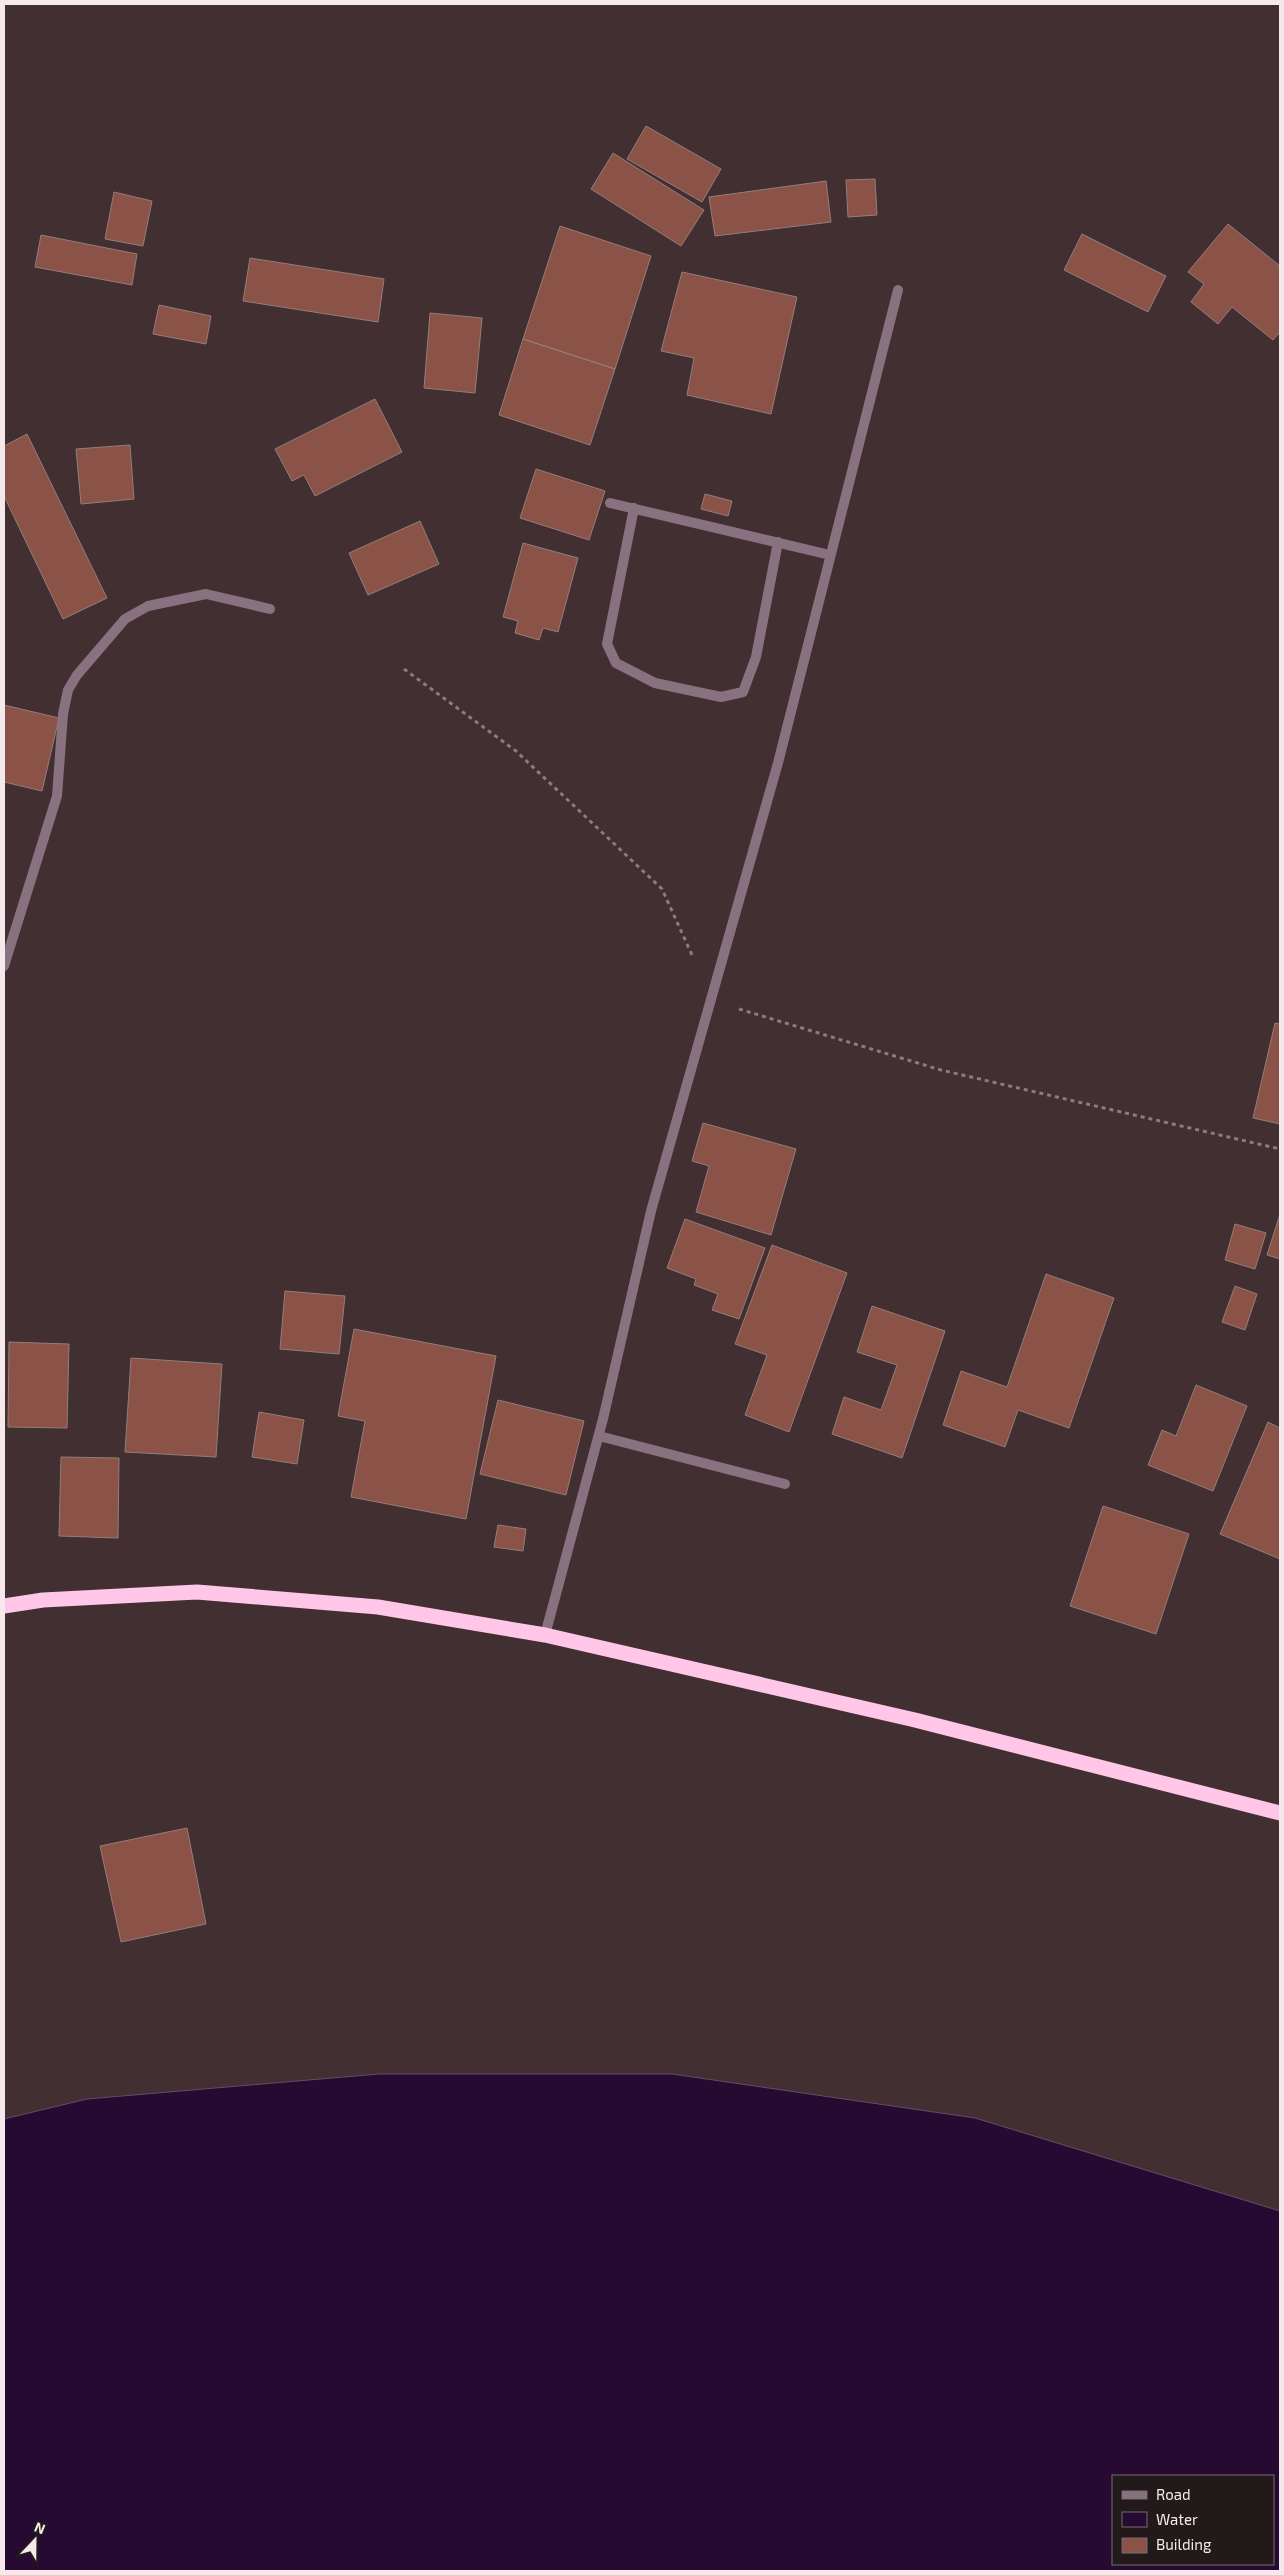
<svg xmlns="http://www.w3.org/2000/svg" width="1284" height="2575" viewBox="0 0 1284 2575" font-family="'Exo 2',sans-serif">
  <rect width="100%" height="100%" fill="#412f32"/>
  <path fill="#270a31" stroke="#654d69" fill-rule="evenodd" d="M 379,2074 L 672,2074 L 975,2118 L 1280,2211 L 1280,2571 L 4,2571 L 4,2119 L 87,2099 ZM 1113,2476 L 1273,2476 L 1273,2564 L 1113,2564 Z"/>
  <path fill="#8b5247" stroke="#947e7a" d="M 646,126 L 721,169 L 702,202 L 627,159 Z
    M 613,153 L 704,210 L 681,246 L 591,189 Z
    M 875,179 L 877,215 L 848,217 L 846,180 Z
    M 826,181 L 831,222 L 715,236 L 709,197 Z
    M 114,192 L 152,201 L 143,246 L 105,239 Z
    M 1228,224 L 1280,266 L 1280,332 L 1273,340 L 1232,307 L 1218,324 L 1191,302 L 1204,284 L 1188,272 Z
    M 560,226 L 651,256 L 615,369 L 523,339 Z
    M 1082,234 L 1166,276 L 1148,312 L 1064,270 Z
    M 41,235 L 137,254 L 132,285 L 35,267 Z
    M 250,258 L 384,279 L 378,322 L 243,301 Z
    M 682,272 L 797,297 L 771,414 L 687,395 L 694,358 L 661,351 Z
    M 159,305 L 211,316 L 206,344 L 153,334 Z
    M 430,313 L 482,318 L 475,393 L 424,388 Z
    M 523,339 L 615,369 L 590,445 L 499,415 Z
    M 375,399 L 402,452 L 315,496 L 304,475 L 292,481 L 275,449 Z
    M 27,434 L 107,598 L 63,619 L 4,496 L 4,446 Z
    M 130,445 L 134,499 L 81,504 L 76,449 Z
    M 536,469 L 605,491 L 589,540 L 520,518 Z
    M 705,494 L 732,501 L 728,516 L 701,509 Z
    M 420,521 L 439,564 L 368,595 L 349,553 Z
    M 523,543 L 578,558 L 558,632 L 543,628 L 539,640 L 515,633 L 518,621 L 503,617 Z
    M 4,705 L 59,718 L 42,791 L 4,782 Z
    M 1275,1023 L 1280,1024 L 1280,1124 L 1253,1118 Z
    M 703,1123 L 796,1149 L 771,1235 L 696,1212 L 709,1166 L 692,1161 Z
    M 1280,1214 L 1280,1259 L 1267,1255 Z
    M 685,1219 L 765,1248 L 739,1319 L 712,1310 L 718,1294 L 694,1285 L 696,1279 L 667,1268 Z
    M 1235,1224 L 1266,1233 L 1255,1269 L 1225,1260 Z
    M 772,1245 L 847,1273 L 789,1432 L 745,1415 L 767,1355 L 735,1344 Z
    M 1046,1274 L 1114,1298 L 1069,1428 L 1018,1410 L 1005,1447 L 943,1425 L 961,1371 L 1007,1387 Z
    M 1235,1286 L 1257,1294 L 1245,1330 L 1222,1322 Z
    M 285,1291 L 345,1296 L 339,1354 L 280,1349 Z
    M 872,1306 L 945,1331 L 902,1458 L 832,1434 L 844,1397 L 881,1410 L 897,1365 L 857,1352 Z
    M 354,1329 L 496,1356 L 466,1519 L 351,1497 L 365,1421 L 338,1416 Z
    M 9,1342 L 69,1344 L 67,1428 L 8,1427 Z
    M 131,1358 L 222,1364 L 216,1457 L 125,1452 Z
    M 1196,1385 L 1247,1406 L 1213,1491 L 1148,1465 L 1162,1430 L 1176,1436 Z
    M 498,1400 L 584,1421 L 566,1495 L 480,1474 Z
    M 259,1412 L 304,1420 L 297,1464 L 252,1457 Z
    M 1268,1422 L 1280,1428 L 1280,1559 L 1220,1534 Z
    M 61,1457 L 119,1458 L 118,1538 L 59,1536 Z
    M 1103,1506 L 1189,1534 L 1156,1634 L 1070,1606 Z
    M 498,1525 L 526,1529 L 523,1551 L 494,1547 Z
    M 187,1828 L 206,1924 L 121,1942 L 100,1846 Z"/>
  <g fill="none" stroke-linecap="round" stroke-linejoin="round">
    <path stroke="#8c7c7f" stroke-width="3" stroke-dasharray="4 4" stroke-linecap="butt" d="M 404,669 L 516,751 L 662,889 L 692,955
      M 739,1009 L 941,1070 L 1280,1149"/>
    <path stroke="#897280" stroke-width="10" d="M 610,503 L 830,555
      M 634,508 L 607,644 L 616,663 L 655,683 L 721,697 L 743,692 L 756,657 L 778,542"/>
    <path stroke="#897280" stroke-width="10" d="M 4,966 L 57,796 L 63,714 L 68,690 L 77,675 L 125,619 L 148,606 L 206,594 L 270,609
      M 599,1436 L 785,1484
      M 545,1635 L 603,1419 L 651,1211 L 778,763 L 898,290"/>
    <path stroke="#ffc6e8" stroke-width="15" d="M 4,1606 L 43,1600 L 197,1592 L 378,1607 L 545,1635 L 915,1720 L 1280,1813"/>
  </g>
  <rect width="1284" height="2575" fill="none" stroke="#f6e9eb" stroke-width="10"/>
  <rect x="1112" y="2475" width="162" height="90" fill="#22191b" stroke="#776c6e"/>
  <rect x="1122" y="2491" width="25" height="8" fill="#897280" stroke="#776c6e"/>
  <text x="1156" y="2500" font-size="15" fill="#f6e9eb">Road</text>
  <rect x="1122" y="2512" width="25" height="15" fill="#270a31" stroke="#776c6e"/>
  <text x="1156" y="2525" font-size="15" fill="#f6e9eb">Water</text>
  <rect x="1122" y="2538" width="25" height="15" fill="#8b5247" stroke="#776c6e"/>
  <text x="1156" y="2550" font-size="15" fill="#f6e9eb">Building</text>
  <g transform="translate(35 2540) rotate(22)" stroke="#22191b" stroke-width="4" paint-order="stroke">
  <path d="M0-4L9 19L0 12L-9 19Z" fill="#f6e9eb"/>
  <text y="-8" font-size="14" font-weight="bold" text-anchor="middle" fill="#f6e9eb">N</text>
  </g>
</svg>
